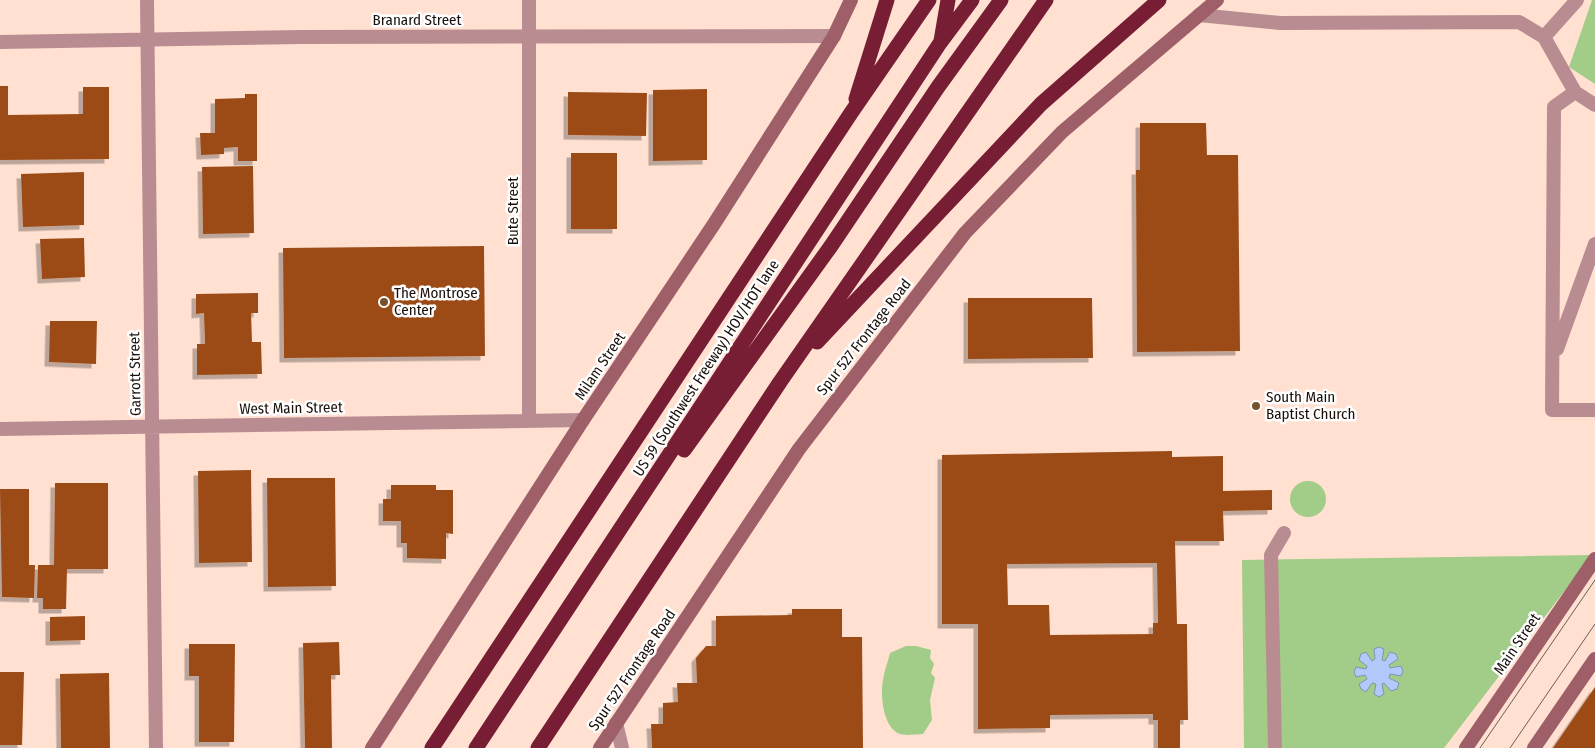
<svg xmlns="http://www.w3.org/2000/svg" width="1595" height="748" viewBox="0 0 1595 748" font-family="'Fira Sans Condensed',sans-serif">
  <defs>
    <filter id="shadow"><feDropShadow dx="-4.5" dy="4.5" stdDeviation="0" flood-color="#0004"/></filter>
  </defs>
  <rect width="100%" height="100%" fill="#ffe0d1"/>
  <path fill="#a2cd89" d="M 1592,0 L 1595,0 L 1595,84 L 1569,67 Z
    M1290 499a18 18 0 1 1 36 0a18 18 0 1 1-36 0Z
    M 1592,555 L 1444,748 L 1244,748 L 1242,560 Z
    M 906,646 L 916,646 L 931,650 L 930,658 L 934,664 L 931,673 L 935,678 L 930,700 L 932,720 L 923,734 C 916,734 906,736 900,734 C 883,728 880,695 883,680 C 884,671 888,662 890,653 Z"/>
  <path fill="#b1cafb" stroke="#8392b3" d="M 1379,647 L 1384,649 L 1382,660 L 1385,661 L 1390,652 L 1396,654 L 1398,659 L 1389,665 L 1390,668 L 1401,666 L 1403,671 L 1401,676 L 1390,674 L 1389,678 L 1399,683 L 1397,689 L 1391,691 L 1384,683 L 1382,684 L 1384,694 L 1379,697 L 1374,694 L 1376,684 L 1372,683 L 1366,692 L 1361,689 L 1359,684 L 1367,679 L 1365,675 L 1356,677 L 1354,672 L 1356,667 L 1366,669 L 1367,666 L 1359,660 L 1361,654 L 1366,652 L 1372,661 L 1375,659 L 1374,649 Z"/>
  <path fill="#9c4c17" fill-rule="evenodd" filter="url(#shadow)" d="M 0,86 L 8,86 L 8,115 L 83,114 L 83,87 L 109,87 L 109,159 L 0,160 Z
    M 707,89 L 707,160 L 653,161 L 653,90 Z
    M 568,92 L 647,93 L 646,136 L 568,135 Z
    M 245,94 L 257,94 L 257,161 L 238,161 L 238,147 L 224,148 L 224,154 L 201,155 L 200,133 L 215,133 L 215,99 L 245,98 Z
    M 1140,123 L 1206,123 L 1207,155 L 1238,155 L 1240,351 L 1137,352 L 1136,170 L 1140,170 Z
    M 571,153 L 617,153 L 617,229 L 571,229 Z
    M 253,166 L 254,233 L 203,234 L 202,167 Z
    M 84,172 L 84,225 L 23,227 L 21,174 Z
    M 84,238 L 85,277 L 42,279 L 40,239 Z
    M 484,246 L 485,356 L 284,358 L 283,248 Z
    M 258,293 L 258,313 L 251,313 L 252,342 L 261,342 L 262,374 L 197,375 L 197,344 L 205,344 L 204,313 L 196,314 L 196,294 Z
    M 968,298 L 1092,298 L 1093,358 L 968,359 Z
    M 50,321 L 97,321 L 96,364 L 49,362 Z
    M 1172,451 L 1172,457 L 1223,456 L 1223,491 L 1272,490 L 1272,510 L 1223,511 L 1224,541 L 1175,541 L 1177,624 L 1187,624 L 1187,634 L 1188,720 L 1180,720 L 1180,748 L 1158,748 L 1158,720 L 1153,720 L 1153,714 L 1050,715 L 1050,728 L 978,729 L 978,624 L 942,624 L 942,455 ZM 1157,563 L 1158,623 L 1153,623 L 1153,634 L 1050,635 L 1049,605 L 1008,605 L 1007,564 Z
    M 251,470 L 252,562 L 199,563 L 198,471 Z
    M 267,478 L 335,478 L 336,586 L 268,587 Z
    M 55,483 L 108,483 L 108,569 L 67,569 L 66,609 L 43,609 L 43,598 L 37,598 L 38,565 L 54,565 Z
    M 391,485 L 436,485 L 436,490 L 453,490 L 453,534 L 446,533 L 446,559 L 407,558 L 407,543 L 401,543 L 401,521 L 383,521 L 383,499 L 391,499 Z
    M 0,489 L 29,489 L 29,565 L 35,565 L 34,598 L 2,597 Z
    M 792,609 L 842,609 L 842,637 L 862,637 L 863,748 L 652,748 L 651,724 L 663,724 L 663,703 L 678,702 L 677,683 L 697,683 L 696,658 L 706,646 L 716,646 L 716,616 L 792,615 Z
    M 85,616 L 85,640 L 50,641 L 50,617 Z
    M 339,642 L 340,675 L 331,675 L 332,748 L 305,748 L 303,643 Z
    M 189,644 L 235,644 L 234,742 L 199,742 L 199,676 L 189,676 Z
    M 0,672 L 24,672 L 22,745 L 0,745 Z
    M 109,673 L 110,748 L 61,748 L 60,674 Z
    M 1595,687 L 1595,748 L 1553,748 Z"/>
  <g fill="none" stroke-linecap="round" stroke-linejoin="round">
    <path stroke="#b98c91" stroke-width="14" d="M 1199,15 L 1280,23 L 1519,22 L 1544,37 L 1575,92 L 1595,105
      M 1544,37 L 1577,0
      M 1575,92 L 1554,107 L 1552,410 L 1595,410
      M 1557,349 L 1595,244"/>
    <path stroke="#b98c91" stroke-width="14" d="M 1275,748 L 1271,555 L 1284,533"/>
    <path stroke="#b98c91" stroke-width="14" d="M 147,0 L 156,748
      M 529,0 L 529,421
      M 0,42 L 301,37 L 834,36
      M 0,429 L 583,420
      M 616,723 L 622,748"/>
    <path stroke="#9f5f69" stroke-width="14" d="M 372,748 L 583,420 L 714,224 L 834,36 L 851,0
      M 600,748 L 799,449 L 965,233 L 1062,132 L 1217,0
      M 1466,748 L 1595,559
      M 1534,748 L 1595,659"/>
    <path stroke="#781e34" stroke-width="15" d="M 941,41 L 948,0
      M 856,99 L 887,0
      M 817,342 L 1041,104 L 1159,0
      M 684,450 L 831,246 L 938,87 L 1001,0
      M 432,748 L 851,113 L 929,0
      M 476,748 L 940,43 L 972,0
      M 538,748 L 780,382 L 1046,0"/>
    <path stroke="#6e5c53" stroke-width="1" d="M 1480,748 L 1595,580
      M 1510,748 L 1595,624"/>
  </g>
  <g fill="#76532b" stroke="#fff" stroke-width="2">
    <circle cx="384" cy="302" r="5"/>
    <circle cx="1256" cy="406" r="5"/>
  </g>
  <g text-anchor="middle" stroke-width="5" stroke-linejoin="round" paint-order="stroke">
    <g font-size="15" fill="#190f0a" stroke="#fff">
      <text x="417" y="25">Branard Street</text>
      <text transform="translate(513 211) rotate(-90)" y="5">Bute Street</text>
      <text transform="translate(864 337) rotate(-52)" y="5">Spur 527 Frontage Road</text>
      <text transform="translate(600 366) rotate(-56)" y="5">Milam Street</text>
      <text transform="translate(706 368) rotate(-57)" y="5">US 59 (Southwest Freeway) HOV/HOT lane</text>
      <text transform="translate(135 374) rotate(-91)" y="5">Garrott Street</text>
      <text transform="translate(291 408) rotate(-1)" y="5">West Main Street</text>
      <text transform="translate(1517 644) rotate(-56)" y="5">Main Street</text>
      <text transform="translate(632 670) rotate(-56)" y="5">Spur 527 Frontage Road</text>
    </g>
    <g font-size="15" fill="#190f0a" stroke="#fff" text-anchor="start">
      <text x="394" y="298">The Montrose<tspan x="394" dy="17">Center</tspan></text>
      <text x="1266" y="402">South Main<tspan x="1266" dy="17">Baptist Church</tspan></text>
    </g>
  </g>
</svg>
